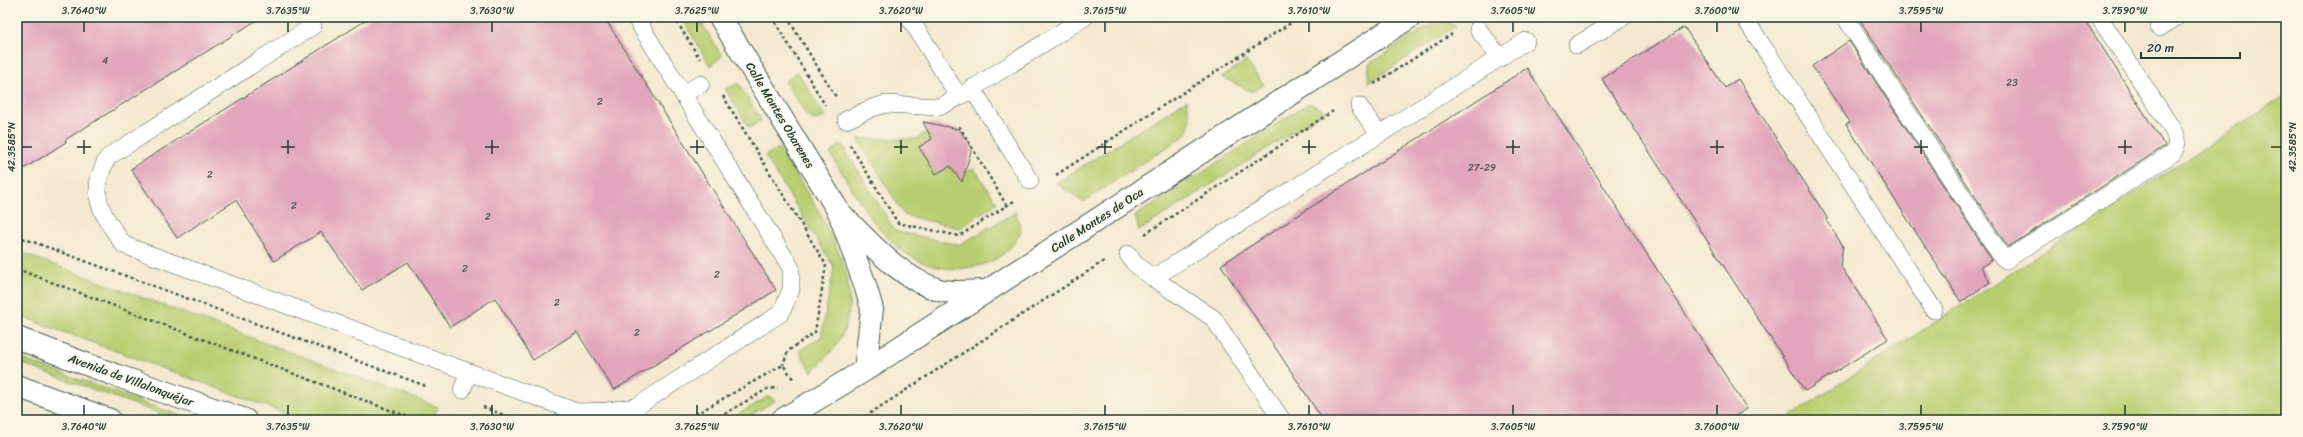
<svg xmlns="http://www.w3.org/2000/svg" width="2303" height="437" viewBox="0 0 2303 437" font-family="Sriracha,sans-serif">
  <rect width="100%" height="100%" fill="#fcf5e5"/>
  <filter id="ink" filterUnits="userSpaceOnUse"><feTurbulence type="fractalNoise" baseFrequency=".025" numOctaves="2"/><feDisplacementMap in="SourceGraphic" scale="8" xChannelSelector="R" yChannelSelector="G"/><feConvolveMatrix kernelMatrix="1 2 1 2 8 2 1 2 1" color-interpolation-filters="sRGB"/></filter>
  <filter id="wash" filterUnits="userSpaceOnUse"><feTurbulence type="fractalNoise" baseFrequency=".012" numOctaves="4" result="noise"/><feDisplacementMap in="SourceGraphic" scale="16" xChannelSelector="R" yChannelSelector="G"/><feGaussianBlur stdDeviation="0.9" result="paint"/><feColorMatrix in="noise" values="0 0 0 0 0 0 0 0 0 0 0 0 0 0 0 0 0 1.4 0 .05"/><feComposite in="paint" operator="in"/></filter>
  <g filter="url(#wash)">
    <rect width="100%" height="100%" fill="#f4e9d0"/>
    <path fill="#bace71" stroke="#6c8652" d="M 681,17 L 698,17 L 722,56 L 710,66 Z
      M 1439,19 L 1456,26 L 1368,83 L 1369,64 Z
      M 1246,61 L 1264,85 L 1252,92 L 1222,77 Z
      M 798,72 L 825,117 L 814,120 L 808,117 L 785,81 Z
      M 739,84 L 761,120 L 749,128 L 725,89 Z
      M 2286,95 L 2286,420 L 1784,420 Z
      M 1187,100 L 1190,121 L 1187,134 L 1083,202 L 1056,183 Z
      M 1309,103 L 1325,111 L 1139,231 L 1135,216 Z
      M 928,132 L 932,139 L 919,147 L 936,174 L 950,166 L 963,168 L 966,172 L 974,168 L 997,203 L 959,228 L 904,215 L 858,139 L 916,139 Z
      M 842,144 L 895,231 L 959,245 L 1016,212 L 1021,231 C 1011,252 995,263 972,267 C 897,281 863,206 830,153 Z
      M 779,148 C 809,199 872,275 841,337 C 834,351 822,361 812,372 L 799,351 L 821,337 L 834,267 L 765,156 Z
      M 17,251 L 438,407 L 432,420 L 304,420 L 17,315 Z
      M 17,357 L 19,358 L 192,420 L 177,420 L 17,362 Z
      M 769,396 L 775,401 L 742,420 L 729,420 Z"/>
    <g id="blocks">
      <path fill="#e1a5bc" d="M 17,17 L 262,17 L 65,140 L 66,142 L 17,173 Z
        M 371,17 L 604,17 L 776,290 L 614,390 L 577,332 L 533,360 L 495,298 L 450,327 L 408,262 L 362,290 L 321,232 L 274,261 L 236,200 L 177,238 L 131,169 Z
        M 1858,17 L 2083,17 L 2165,146 L 2008,247 Z
        M 1684,27 L 1725,88 L 1738,79 L 1828,219 L 1826,220 L 1843,246 L 1840,265 L 1888,339 L 1805,391 L 1602,79 Z
        M 1849,41 L 1992,260 L 1981,267 L 1990,282 L 1961,302 L 1846,124 L 1850,122 L 1812,66 Z
        M 1527,68 L 1747,409 L 1729,420 L 1323,420 L 1221,265 Z
        M 923,122 L 959,129 L 972,148 L 962,182 L 950,166 L 936,174 L 919,147 L 932,139 Z"/>
    </g>
  </g>
  <g filter="url(#ink)">
    <use href="#blocks" fill-opacity="0" stroke="#3f574b" stroke-width="1"/>
    <g fill="none" stroke-linecap="round" stroke-linejoin="round">
      <defs>
        <path id="service" d="M 1744,17 L 1934,310
          M 1845,17 L 2002,257 L 2006,260 L 2172,154 C 2179,145 2177,140 2173,130 L 2099,17
          M 313,26 L 108,157 C 87,194 101,213 124,245 L 577,412 L 607,411 L 636,407 L 781,313 L 791,290 L 791,268 L 635,17
          M 2159,28 L 2177,17
          M 1478,29 L 1500,58
          M 1577,45 L 1623,17
          M 972,88 L 1030,181
          M 683,94 L 701,84
          M 959,97 L 1085,17
          M 1359,106 L 1379,134
          M 846,120 L 872,108 L 886,104 L 939,107 L 959,97 L 909,17
          M 1128,254 L 1134,263 L 1153,278 L 1213,318 L 1282,420
          M 1153,278 L 1526,41
          M 462,390 L 469,372"/>
        <path id="minor" d="M 720,17 L 839,212 L 865,285 L 872,309 L 865,370
          M 843,216 C 871,244 900,278 939,290 C 953,294 972,291 985,291
          M 782,420 L 865,370 L 1410,17"/>
        <path id="tertiary" d="M 17,338 L 115,375 L 245,420
          M 17,386 L 110,420"/>
      </defs>
      <use href="#service" stroke="#3f574b" stroke-width="18"/>
      <use href="#minor" stroke="#3f574b" stroke-width="24"/>
      <use href="#tertiary" stroke="#3f574b" stroke-width="24"/>
      <path stroke="#3f574b" stroke-width="2.5" stroke-dasharray="3 3" stroke-linecap="butt" d="M 674,17 L 700,59
        M 772,17 L 825,105
        M 787,17 L 836,97
        M 1374,84 L 1452,34
        M 723,96 L 826,265 L 815,332 L 788,351 L 783,365
        M 959,126 L 1007,206
        M 850,145 L 898,223 L 959,236 L 1014,201
        M 1056,175 L 1300,17
        M 1145,234 L 1333,111
        M 17,236 L 426,386
        M 17,269 L 416,420
        M 483,407 L 517,420
        M 685,420 L 783,365 L 794,380
        M 714,420 L 767,389 L 778,388
        M 860,420 L 1104,261"/>
      <use href="#service" stroke="#fff" stroke-width="17"/>
      <use href="#minor" stroke="#fff" stroke-width="22"/>
      <use href="#tertiary" stroke="#fff" stroke-width="22"/>
    </g>
  </g>
  <path fill="none" stroke="#1f3d34" stroke-width="1.5" d="M 84,22 L 84,32M 288,22 L 288,32M 492,22 L 492,32M 697,22 L 697,32M 901,22 L 901,32M 1105,22 L 1105,32M 1309,22 L 1309,32M 1513,22 L 1513,32M 1717,22 L 1717,32M 1921,22 L 1921,32M 2125,22 L 2125,32M 84,140 L 84,154M 288,140 L 288,154M 492,140 L 492,154M 697,140 L 697,154M 901,140 L 901,154M 1105,140 L 1105,154M 1309,140 L 1309,154M 1513,140 L 1513,154M 1717,140 L 1717,154M 1921,140 L 1921,154M 2125,140 L 2125,154M 22,147 L 32,147M 77,147 L 91,147M 281,147 L 295,147M 485,147 L 499,147M 690,147 L 704,147M 894,147 L 908,147M 1098,147 L 1112,147M 1302,147 L 1316,147M 1506,147 L 1520,147M 1710,147 L 1724,147M 1914,147 L 1928,147M 2118,147 L 2132,147M 2271,147 L 2281,147M 84,405 L 84,415M 288,405 L 288,415M 492,405 L 492,415M 697,405 L 697,415M 901,405 L 901,415M 1105,405 L 1105,415M 1309,405 L 1309,415M 1513,405 L 1513,415M 1717,405 L 1717,415M 1921,405 L 1921,415M 2125,405 L 2125,415"/>
  <g text-anchor="middle" stroke-width="3" stroke-linejoin="round" paint-order="stroke">
    <g font-size="10" fill="#505756">
      <text x="105" y="64">4</text>
      <text x="2012" y="86">23</text>
      <text x="600" y="105">2</text>
      <text x="1482" y="171">27-29</text>
      <text x="210" y="178">2</text>
      <text x="294" y="209">2</text>
      <text x="488" y="220">2</text>
      <text x="465" y="272">2</text>
      <text x="717" y="278">2</text>
      <text x="557" y="306">2</text>
      <text x="637" y="336">2</text>
    </g>
    <g font-size="12" fill="#1f3d34" stroke="#fcf5e5">
      <text transform="translate(780 115) rotate(59)" y="4">Calle Montes Obarenes</text>
      <text transform="translate(1097 220) rotate(-33)" y="4">Calle Montes de Oca</text>
      <text transform="translate(131 380) rotate(20)" y="4">Avenida de Villalonquéjar</text>
    </g>
  </g>
  <rect width="2303" height="437" fill="none" stroke="#fcf5e5" stroke-width="44"/>
  <path d="M2141 52v6h99v-6" fill="none" stroke="#1f3d34" stroke-width="2"/>
  <text x="2147" y="52" font-size="12" fill="#1f3d34" stroke="#fcf5e5" stroke-width="3" paint-order="stroke">20 m</text>
  <rect x="22" y="22" width="2259" height="393" fill="none" stroke="#1f3d34" stroke-width="1.5"/>
  <g font-size="10" text-anchor="middle" fill="#1f3d34">
    <text x="84" y="14">3.7640°W</text>
    <text x="288" y="14">3.7635°W</text>
    <text x="492" y="14">3.7630°W</text>
    <text x="697" y="14">3.7625°W</text>
    <text x="901" y="14">3.7620°W</text>
    <text x="1105" y="14">3.7615°W</text>
    <text x="1309" y="14">3.7610°W</text>
    <text x="1513" y="14">3.7605°W</text>
    <text x="1717" y="14">3.7600°W</text>
    <text x="1921" y="14">3.7595°W</text>
    <text x="2125" y="14">3.7590°W</text>
    <text transform="translate(11 147) rotate(-90)" y="4">42.3585°N</text>
    <text transform="translate(2292 147) rotate(-90)" y="4">42.3585°N</text>
    <text x="84" y="430">3.7640°W</text>
    <text x="288" y="430">3.7635°W</text>
    <text x="492" y="430">3.7630°W</text>
    <text x="697" y="430">3.7625°W</text>
    <text x="901" y="430">3.7620°W</text>
    <text x="1105" y="430">3.7615°W</text>
    <text x="1309" y="430">3.7610°W</text>
    <text x="1513" y="430">3.7605°W</text>
    <text x="1717" y="430">3.7600°W</text>
    <text x="1921" y="430">3.7595°W</text>
    <text x="2125" y="430">3.7590°W</text>
  </g>
</svg>
